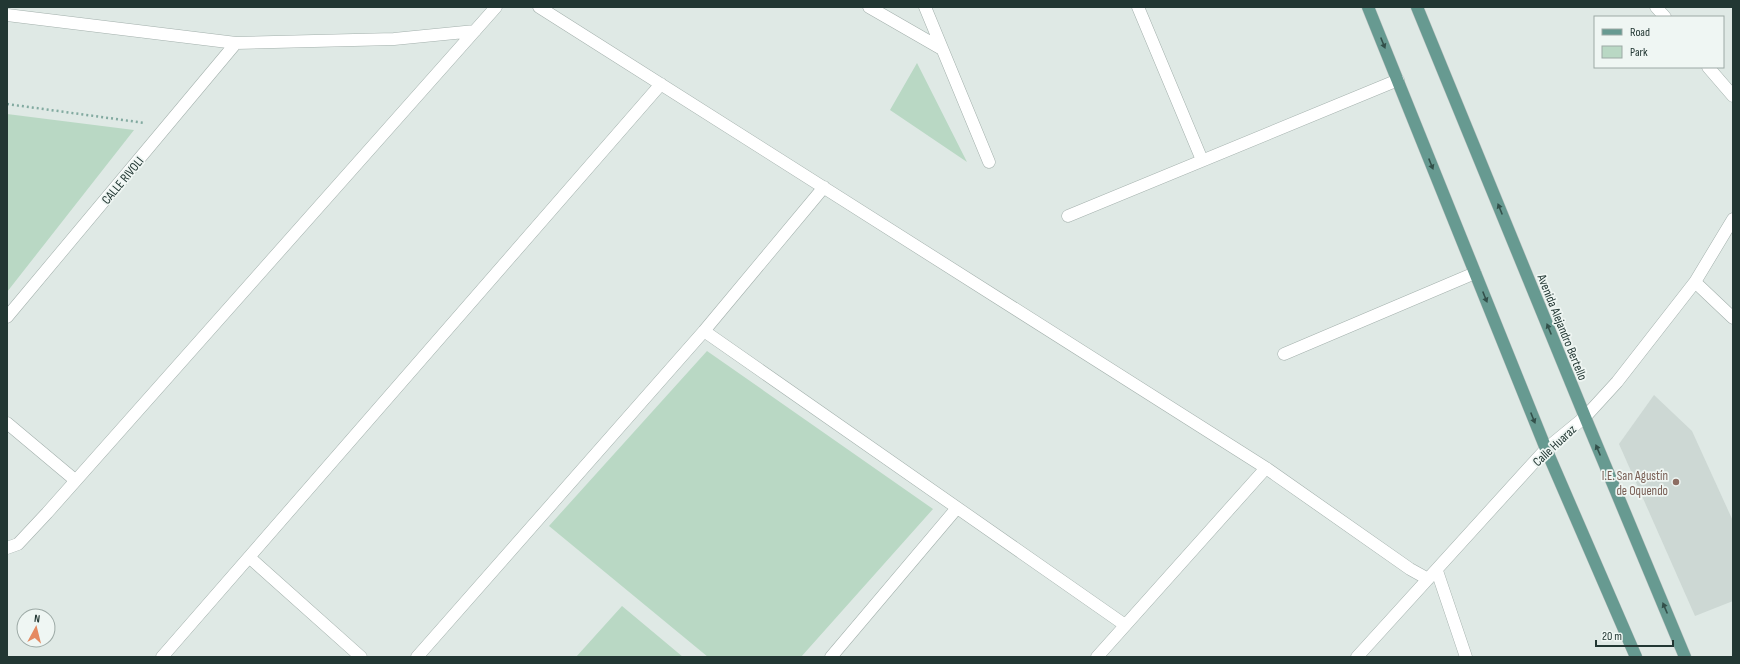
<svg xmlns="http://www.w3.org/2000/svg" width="1740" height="664" viewBox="0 0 1740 664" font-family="'Sofia Sans Condensed',sans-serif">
  <rect width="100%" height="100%" fill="#dfe9e5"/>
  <path fill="#cdd8d4" d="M 1654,395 L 1692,431 L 1733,521 L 1733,601 L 1695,616 L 1619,444 Z"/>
  <path fill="#b9d8c4" d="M 917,63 L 967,162 L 890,110 Z
    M 7,114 L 134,130 L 7,292 Z
    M 707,351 L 933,509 L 801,657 L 708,657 L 549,526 Z
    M 622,606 L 683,657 L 576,657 Z"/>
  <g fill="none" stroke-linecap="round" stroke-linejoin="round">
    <defs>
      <path id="minor" d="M 539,7 L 1266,468 L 1410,569 L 1428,579
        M 869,7 L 942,49
        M 925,7 L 989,162
        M 1138,7 L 1202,160
        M 1656,7 L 1665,17
        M 7,15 L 236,43 L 394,39 L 475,31
        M 1708,67 L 1733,96
        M 1068,216 L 1398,80
        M 1695,282 L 1733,318
        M 7,317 L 236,43
        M 704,331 L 1125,625
        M 1284,354 L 1475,273
        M 7,423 L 75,480
        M 7,548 L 18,544 L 47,513 L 496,7
        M 249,557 L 361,657
        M 1437,571 L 1466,657
        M 162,657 L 661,84
        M 417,657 L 704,331 L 824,187
        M 831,657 L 957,508
        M 1097,657 L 1266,468
        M 1357,657 L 1546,449 L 1585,417 L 1617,382 L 1695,282 L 1733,219"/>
      <path id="major" d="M 1368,7 L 1546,449 L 1636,657
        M 1417,7 L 1585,417 L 1685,657"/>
    </defs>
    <use href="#minor" stroke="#a3b0ac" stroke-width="13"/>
    <use href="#major" stroke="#bdc3c2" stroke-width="13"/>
    <path stroke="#82aaa0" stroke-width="2.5" stroke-dasharray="2 3" stroke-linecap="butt" d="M 7,104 L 145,123"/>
    <use href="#minor" stroke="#fff" stroke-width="12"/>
    <use href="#major" stroke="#679a91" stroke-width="12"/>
  </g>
  <defs><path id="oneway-solid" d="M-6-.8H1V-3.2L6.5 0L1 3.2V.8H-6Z"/></defs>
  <g fill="#33504a">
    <use href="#oneway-solid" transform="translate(1383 43) rotate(68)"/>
    <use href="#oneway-solid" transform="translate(1431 164) rotate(68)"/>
    <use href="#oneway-solid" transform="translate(1500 209) rotate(-112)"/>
    <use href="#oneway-solid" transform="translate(1485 297) rotate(68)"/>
    <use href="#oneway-solid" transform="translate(1549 329) rotate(-112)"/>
    <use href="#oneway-solid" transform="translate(1533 418) rotate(68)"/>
    <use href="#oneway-solid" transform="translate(1598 450) rotate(-113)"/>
    <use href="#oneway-solid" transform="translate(1665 608) rotate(-113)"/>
  </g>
  <circle fill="#8d6e63" stroke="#eff6f3" stroke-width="1.5" cx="1676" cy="482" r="4"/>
  <g text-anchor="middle" stroke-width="3.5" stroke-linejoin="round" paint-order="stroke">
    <g font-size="13" fill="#223733" stroke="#eff6f3">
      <text transform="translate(122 180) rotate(-50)" y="5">CALLE RIVOLI</text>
      <text transform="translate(1563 327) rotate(68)" y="5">Avenida Alejandro Bertello</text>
      <text transform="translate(1554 445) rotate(-43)" y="5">Calle Huaraz</text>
    </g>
    <g font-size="13" fill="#785e54" stroke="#eff6f3" text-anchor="end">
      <text x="1668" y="480">I.E. San Agustín<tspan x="1668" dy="15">de Oquendo</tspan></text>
    </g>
  </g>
  <rect width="1740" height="664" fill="none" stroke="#223733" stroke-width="16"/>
  <rect x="1594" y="16" width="130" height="52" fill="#eff6f3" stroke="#9daaa6"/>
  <rect x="1602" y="29" width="20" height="6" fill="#679a91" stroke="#9daaa6"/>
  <text x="1630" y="36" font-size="12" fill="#223733">Road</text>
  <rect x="1602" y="46" width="20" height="12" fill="#b9d8c4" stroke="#9daaa6"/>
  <text x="1630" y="56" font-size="12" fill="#223733">Park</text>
  <g transform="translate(36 628) rotate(7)"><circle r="19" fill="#eff6f3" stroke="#9daaa6"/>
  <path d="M0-3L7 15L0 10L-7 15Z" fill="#e58a61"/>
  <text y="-6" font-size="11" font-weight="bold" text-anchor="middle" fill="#223733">N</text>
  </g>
  <path d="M1596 640v6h77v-6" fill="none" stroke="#223733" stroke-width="2"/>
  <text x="1602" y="640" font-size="12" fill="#223733" stroke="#eff6f3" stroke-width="3" paint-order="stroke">20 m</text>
</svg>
